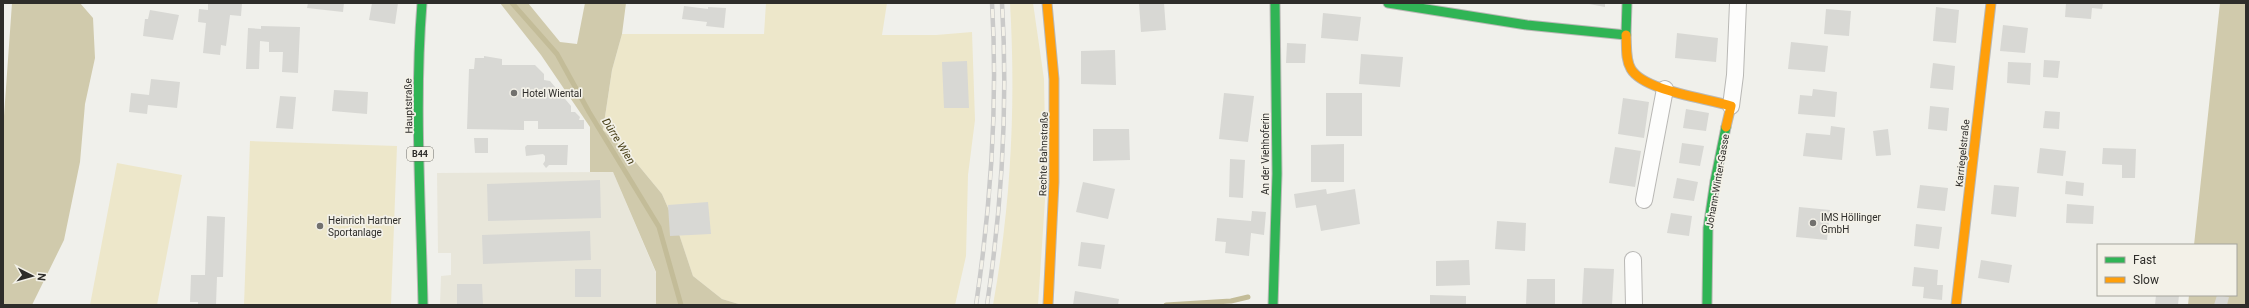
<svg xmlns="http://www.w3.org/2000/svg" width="2249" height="308" viewBox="0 0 2249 308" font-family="Roboto,sans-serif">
  <rect width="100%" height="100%" fill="#f0f0eb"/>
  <path fill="#e8e6da" d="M 613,172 L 656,273 L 656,305 L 440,305 L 441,276 L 451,275 L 451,253 L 438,253 L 437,173 Z"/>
  <path fill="#ede7ca" d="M 766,3 L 887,3 L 882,35 L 936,35 L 972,32 L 975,120 L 968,175 L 966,256 L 955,305 L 742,305 L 722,299 L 693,276 L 678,231 L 662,194 L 629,154 L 603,130 L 612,70 L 622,34 L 764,34 Z
    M 1010,3 L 1033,3 L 1044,79 L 1046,185 L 1038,305 L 993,305 C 1011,205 1016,105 1010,3 Z
    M 250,141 L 397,146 L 391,305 L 244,305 Z
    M 117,163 L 182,175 L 157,305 L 90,305 Z"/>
  <path fill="#d0caac" d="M 12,3 L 80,3 L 93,18 L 95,58 L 85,104 L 80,162 L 64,240 L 32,305 L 3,305 L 3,130 Z
    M 500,3 L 528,3 L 560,42 L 577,44 L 585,3 L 626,3 L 622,34 L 612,70 L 603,130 L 629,154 L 662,194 L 678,231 L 693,276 L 722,299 L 742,305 L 656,305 L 656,272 L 613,172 L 590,172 L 590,127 L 541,55 Z
    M 2220,3 L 2246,3 L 2246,305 L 2188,305 L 2189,295 L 2236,295 L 2236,245 L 2194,245 Z"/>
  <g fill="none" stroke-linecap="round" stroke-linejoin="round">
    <path stroke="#c3bc98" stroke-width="5" d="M 512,3 L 557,54 L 589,112 L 659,227 L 681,305
      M 1166,305 L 1231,301 L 1248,297"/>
  </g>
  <path fill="#d8d8d4" d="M 208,3 L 242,3 L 241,16 L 230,15 L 226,46 L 221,45 L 220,55 L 203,53 L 206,23 L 198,22 L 199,9 L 208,10 Z
    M 308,3 L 344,3 L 343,12 L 307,8 Z
    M 372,3 L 398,3 L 395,24 L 369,20 Z
    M 1139,3 L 1164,3 L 1166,30 L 1141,32 Z
    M 1584,3 L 1605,3 L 1605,7 Z
    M 2066,3 L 2103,3 L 2102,9 L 2092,8 L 2091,19 L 2065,17 Z
    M 684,6 L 708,9 L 708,7 L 726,8 L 724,28 L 706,26 L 707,22 L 682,19 Z
    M 1936,7 L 1959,10 L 1956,43 L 1933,41 Z
    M 1826,9 L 1851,11 L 1849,36 L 1824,34 Z
    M 150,10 L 179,15 L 173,40 L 143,36 L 145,19 L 148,19 Z
    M 1323,13 L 1361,17 L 1358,41 L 1321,38 Z
    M 2003,25 L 2028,28 L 2025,53 L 2000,51 Z
    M 261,26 L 300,27 L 298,73 L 282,72 L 283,52 L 269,52 L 269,42 L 260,41 L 259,69 L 246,69 L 248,28 L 261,29 Z
    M 1677,33 L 1718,38 L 1716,62 L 1675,58 Z
    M 1791,42 L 1828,46 L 1825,72 L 1788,69 Z
    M 1287,43 L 1306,44 L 1305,63 L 1286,63 Z
    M 1115,50 L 1116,85 L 1081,84 L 1081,51 Z
    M 1361,54 L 1403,57 L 1400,87 L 1359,84 Z
    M 484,56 L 502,59 L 502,65 L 535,65 L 544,74 L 544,80 L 550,81 L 571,106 L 571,112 L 575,112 L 580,117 L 579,120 L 584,120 L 584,129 L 538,129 L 538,121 L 524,121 L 524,130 L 467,129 L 469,69 L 474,69 L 475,58 L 484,58 Z
    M 2044,60 L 2060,61 L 2058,78 L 2043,77 Z
    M 967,61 L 969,108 L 944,108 L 942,62 Z
    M 2008,62 L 2031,63 L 2030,85 L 2007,83 Z
    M 1933,63 L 1955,66 L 1953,90 L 1930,88 Z
    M 151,79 L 180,82 L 177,108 L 148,105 L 147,114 L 129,112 L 131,93 L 149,95 Z
    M 1813,89 L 1837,92 L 1835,117 L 1798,114 L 1800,95 L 1812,96 Z
    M 334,90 L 368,92 L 367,114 L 332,111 Z
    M 1224,93 L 1254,96 L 1248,142 L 1219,139 Z
    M 1326,93 L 1362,93 L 1362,136 L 1326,136 Z
    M 280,96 L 296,97 L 293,129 L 276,128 Z
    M 1623,98 L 1649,102 L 1644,138 L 1618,134 Z
    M 1930,106 L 1949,108 L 1947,131 L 1928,129 Z
    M 1686,109 L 1709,113 L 1706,131 L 1683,128 Z
    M 2045,111 L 2060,112 L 2059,129 L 2043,128 Z
    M 1831,126 L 1845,128 L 1842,160 L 1803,156 L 1806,133 L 1830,135 Z
    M 1093,129 L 1129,129 L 1130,160 L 1093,161 Z
    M 1888,129 L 1891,155 L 1876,156 L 1873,131 Z
    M 474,138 L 488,138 L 488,153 L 475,153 Z
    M 1682,143 L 1704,146 L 1700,166 L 1679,163 Z
    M 1344,144 L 1344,182 L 1311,182 L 1311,145 Z
    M 527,145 L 568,145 L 567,165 L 549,165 L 546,168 L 543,164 L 545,161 L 545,156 L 543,154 L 526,156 L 525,147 Z
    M 1615,147 L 1641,151 L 1635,187 L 1609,183 Z
    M 2040,148 L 2066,151 L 2063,176 L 2037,173 Z
    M 2103,148 L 2136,149 L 2135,178 L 2122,178 L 2122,165 L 2102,164 Z
    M 1230,159 L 1245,160 L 1243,198 L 1229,197 Z
    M 1677,178 L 1698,182 L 1694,201 L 1673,198 Z
    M 600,180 L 601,218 L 488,221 L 487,184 Z
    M 2066,181 L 2084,183 L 2083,196 L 2065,194 Z
    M 1083,182 L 1115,189 L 1108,219 L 1076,212 Z
    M 1920,185 L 1948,188 L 1945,211 L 1917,208 Z
    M 1994,185 L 2019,187 L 2016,217 L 1991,214 Z
    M 1326,189 L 1327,194 L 1355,189 L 1360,224 L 1321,231 L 1316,205 L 1296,208 L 1294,194 Z
    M 708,202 L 711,234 L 670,236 L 668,205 Z
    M 2067,204 L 2094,206 L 2093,224 L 2066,223 Z
    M 1799,207 L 1830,210 L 1827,240 L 1796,237 Z
    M 1252,211 L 1266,212 L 1264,235 L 1251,233 L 1249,256 L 1225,253 L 1226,242 L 1215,241 L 1217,218 L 1251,221 Z
    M 1671,213 L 1692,216 L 1689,236 L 1667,233 Z
    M 207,216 L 225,217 L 223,277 L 217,277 L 216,305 L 198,305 L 198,302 L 190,302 L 191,275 L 205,275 Z
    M 1497,221 L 1526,223 L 1525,251 L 1495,249 Z
    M 1916,224 L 1942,227 L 1939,249 L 1914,246 Z
    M 590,231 L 591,260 L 483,264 L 482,235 Z
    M 1081,242 L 1105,245 L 1101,269 L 1078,266 Z
    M 1469,260 L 1470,285 L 1436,286 L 1436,261 Z
    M 1981,260 L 2012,265 L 2009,283 L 1978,278 Z
    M 1914,267 L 1938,270 L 1937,285 L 1943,285 L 1942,300 L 1923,298 L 1924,287 L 1912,286 Z
    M 1584,268 L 1614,269 L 1612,305 L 1582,305 Z
    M 575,269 L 601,269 L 601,297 L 575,297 Z
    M 1527,279 L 1555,279 L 1555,305 L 1526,305 Z
    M 457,284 L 482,284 L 483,305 L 457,305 Z
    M 1075,291 L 1119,299 L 1118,305 L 1073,305 Z
    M 1430,295 L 1466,296 L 1466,305 L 1430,305 Z
    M 2156,295 L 2179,295 L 2178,305 L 2155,305 Z
    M 2217,295 L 2229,297 L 2227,305 L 2214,305 Z"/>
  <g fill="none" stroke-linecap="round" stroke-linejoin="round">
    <defs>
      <path id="street" d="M 1731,106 L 1735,75 L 1738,3
        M 1644,200 L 1665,89
        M 1633,260 L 1634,305"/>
      <path id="fast" d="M 422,3 C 414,103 421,205 423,305
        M 1388,3 L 1527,25 L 1626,35 L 1627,3
        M 1273,305 L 1277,174 L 1275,3
        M 1707,305 L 1708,228 L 1715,181 L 1726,127"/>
      <path id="slow" d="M 1047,3 L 1054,79 L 1054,182 L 1048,305
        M 1626,35 C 1627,45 1625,59 1631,69 C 1644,91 1706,98 1731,106 L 1726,127
        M 1956,305 L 1991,3"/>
    </defs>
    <use href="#street" stroke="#b9b8b5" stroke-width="18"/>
    <use href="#fast" stroke="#b9b8b5" stroke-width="11"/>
    <use href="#slow" stroke="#b9b8b5" stroke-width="11"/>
    <use href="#street" stroke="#fdfdfc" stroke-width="16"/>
    <use href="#fast" stroke="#30b455" stroke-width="9"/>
    <use href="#slow" stroke="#ff9f0a" stroke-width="9"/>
    <defs>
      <path id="rail" d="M 976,305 C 991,204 998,105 992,3
        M 987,305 C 1002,205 1008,104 1002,3"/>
    </defs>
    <use href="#rail" stroke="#cacac9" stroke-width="4.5"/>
    <use href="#rail" stroke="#f3f1e8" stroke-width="3" stroke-dasharray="9" stroke-linecap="butt"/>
  </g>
  <g fill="#72716e" stroke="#f3f1e8" stroke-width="1.5">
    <circle cx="514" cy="93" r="4"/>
    <circle cx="1813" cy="223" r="4"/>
    <circle cx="320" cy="226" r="4"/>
  </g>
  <g text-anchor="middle" stroke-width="3.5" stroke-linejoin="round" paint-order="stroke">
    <rect fill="#f3f1e8" stroke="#696863" stroke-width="1" x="407" y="147" width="26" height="14" rx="3"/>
    <g font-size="9" font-weight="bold" fill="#2e2d2a">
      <text x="420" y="157">B44</text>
    </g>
    <g font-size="10" fill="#2e2d2a" stroke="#f3f1e8" text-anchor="start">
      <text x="522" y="97">Hotel Wiental</text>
      <text x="1821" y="221">IMS Höllinger<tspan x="1821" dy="12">GmbH</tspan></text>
      <text x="328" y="224">Heinrich Hartner<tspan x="328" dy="12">Sportanlage</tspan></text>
    </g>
    <g font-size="10" fill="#2e2d2a" stroke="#f3f1e8">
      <text transform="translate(408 106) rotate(-91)" y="4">Hauptstraße</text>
      <text transform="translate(1962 153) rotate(-84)" y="4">Karriegelstraße</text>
      <text transform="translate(1043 154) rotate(-89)" y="4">Rechte Bahnstraße</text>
      <text transform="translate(1265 154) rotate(-90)" y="4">An der Viehhoferin</text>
      <text transform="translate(1717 181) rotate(-80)" y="4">Johann-Winter-Gasse</text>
    </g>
    <g font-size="11" font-style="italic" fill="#463e16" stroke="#f3f1e8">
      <text transform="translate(619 141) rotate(58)" y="4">Dürre Wien</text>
    </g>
  </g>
  <rect width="2249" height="308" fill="none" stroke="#2e2d2a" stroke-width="8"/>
  <rect x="2097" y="244" width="140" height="52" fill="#f3f1e8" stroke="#a4a39c"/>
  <rect x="2105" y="257" width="20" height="6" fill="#30b455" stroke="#a4a39c"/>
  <text x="2133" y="264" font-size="12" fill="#2e2d2a">Fast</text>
  <rect x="2105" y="277" width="20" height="6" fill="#ff9f0a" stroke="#a4a39c"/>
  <text x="2133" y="284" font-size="12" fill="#2e2d2a">Slow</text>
  <g transform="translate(32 276) rotate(96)" stroke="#f3f1e8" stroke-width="3" paint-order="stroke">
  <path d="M0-3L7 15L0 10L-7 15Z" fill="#2e2d2a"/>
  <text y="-6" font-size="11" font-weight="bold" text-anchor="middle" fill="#2e2d2a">N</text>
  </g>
</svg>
